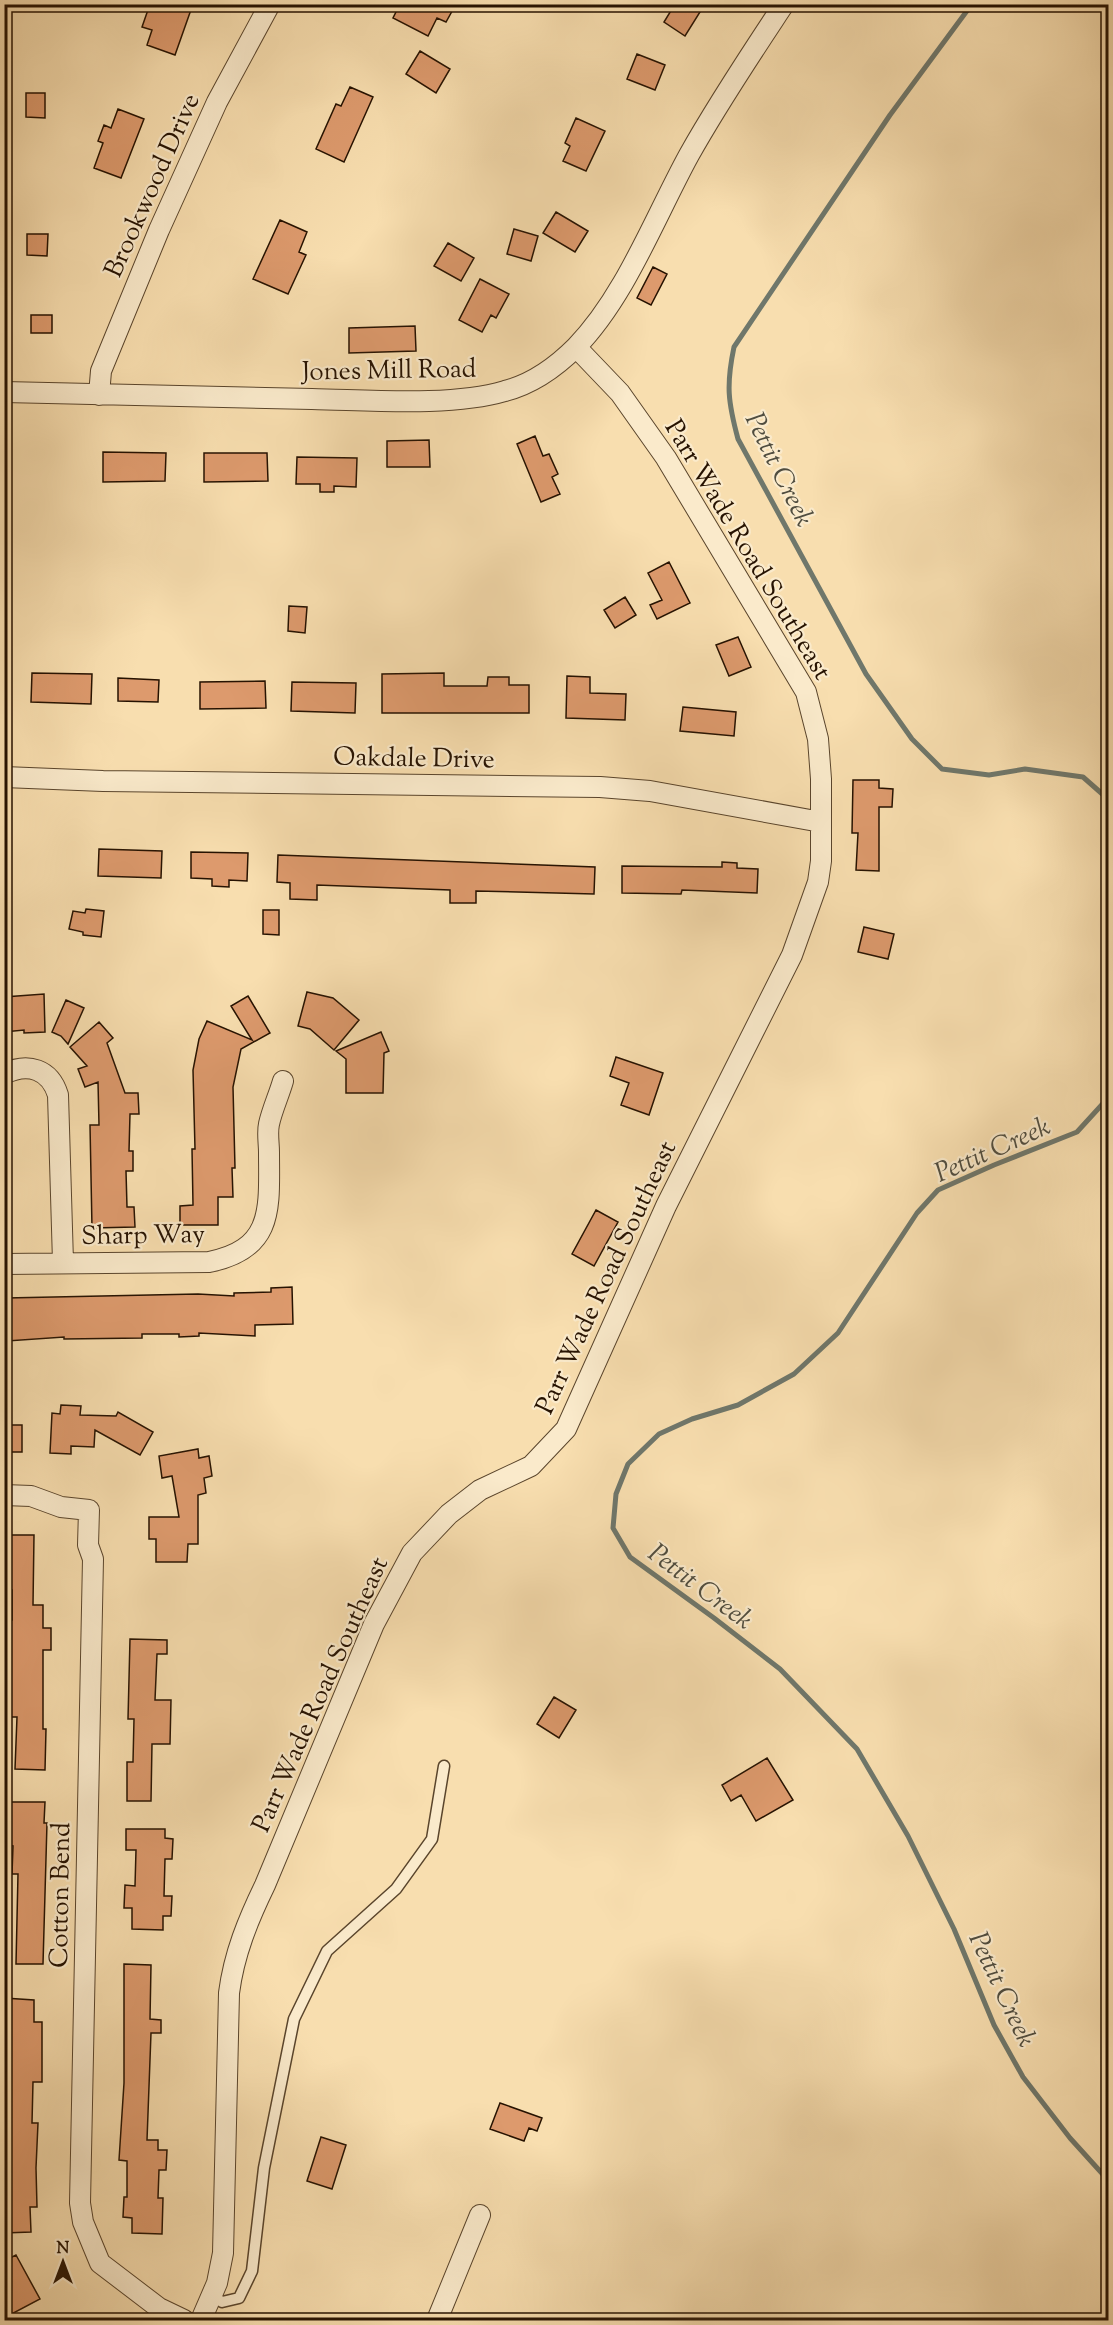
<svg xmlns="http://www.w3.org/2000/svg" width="1113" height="2325" viewBox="0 0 1113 2325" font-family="'Sorts Mill Goudy',serif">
  <rect width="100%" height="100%" fill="#f8deaf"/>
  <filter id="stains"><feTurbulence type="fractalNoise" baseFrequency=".00333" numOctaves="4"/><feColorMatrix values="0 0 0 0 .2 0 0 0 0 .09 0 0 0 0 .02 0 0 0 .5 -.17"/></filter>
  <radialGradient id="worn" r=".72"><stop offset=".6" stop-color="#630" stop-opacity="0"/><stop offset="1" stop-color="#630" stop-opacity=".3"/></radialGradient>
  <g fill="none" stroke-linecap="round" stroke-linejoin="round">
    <path stroke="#6f776b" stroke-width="5" d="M 972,4 L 890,115 L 734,347 C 726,385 728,402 738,439 L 866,674 L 912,739 L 942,769 L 989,775 L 1025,769 L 1083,777 L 1108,799
      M 1108,1098 L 1077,1132 L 994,1165 L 938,1190 L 917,1213 L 838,1333 L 794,1374 L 738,1405 L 692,1419 L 659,1434 L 628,1464 L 616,1494 L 613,1528 L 630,1557 L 714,1618 L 780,1669 L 857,1749 L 908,1836 L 954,1929 L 994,2025 L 1023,2077 L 1070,2138 L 1108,2180"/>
  </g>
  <path fill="#dd9a6d" stroke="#261201" stroke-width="1.5" d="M 150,4 L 193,4 L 175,55 L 147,45 L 152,30 L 142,27 Z
    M 400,4 L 456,4 L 446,22 L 437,18 L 428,36 L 393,18 Z
    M 675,4 L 705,4 L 685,36 L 664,22 Z
    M 420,51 L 450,69 L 436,93 L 406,74 Z
    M 637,54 L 665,65 L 655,90 L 627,79 Z
    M 350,87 L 373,97 L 344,162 L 316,149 L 336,104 L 341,106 Z
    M 26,93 L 45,93 L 45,118 L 26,117 Z
    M 118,109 L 144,119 L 121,178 L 94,168 L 103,143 L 98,141 L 104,125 L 111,128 Z
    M 576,118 L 605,131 L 586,171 L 563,161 L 570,146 L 565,143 Z
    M 556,212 L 588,231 L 575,252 L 543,233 Z
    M 280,220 L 307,232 L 299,252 L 306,255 L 288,294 L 253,279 Z
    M 514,229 L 538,236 L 531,261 L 507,254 Z
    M 27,234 L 48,234 L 47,256 L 27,255 Z
    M 448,243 L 474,258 L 461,281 L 434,266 Z
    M 653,267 L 667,274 L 651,305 L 637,298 Z
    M 480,279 L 509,294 L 496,318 L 491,315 L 482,332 L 459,320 Z
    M 31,315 L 52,315 L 52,333 L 31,333 Z
    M 415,326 L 416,351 L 349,353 L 349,328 Z
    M 535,436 L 543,456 L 549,454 L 558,474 L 552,477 L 560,494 L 541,502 L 517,444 Z
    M 429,440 L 430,467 L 387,467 L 387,441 Z
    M 103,452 L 166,453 L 165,481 L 103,482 Z
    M 204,453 L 267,453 L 268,481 L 204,482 Z
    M 297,457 L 357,458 L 356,487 L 334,486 L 334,492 L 320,492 L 320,484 L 296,484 Z
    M 669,562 L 690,603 L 657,619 L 650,605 L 662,600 L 648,573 Z
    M 625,597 L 636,615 L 615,628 L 604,610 Z
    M 289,606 L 307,607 L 305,633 L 288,631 Z
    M 738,637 L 751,667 L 729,676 L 716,645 Z
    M 32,673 L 92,674 L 91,704 L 31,702 Z
    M 444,673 L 444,686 L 487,686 L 488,677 L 509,677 L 509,685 L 529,685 L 529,713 L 382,713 L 382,674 Z
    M 567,676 L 590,677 L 590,693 L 626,694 L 625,720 L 566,718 Z
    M 118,678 L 159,680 L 158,702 L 118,701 Z
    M 265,681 L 266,708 L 200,709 L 200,682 Z
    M 292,682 L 356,683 L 355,713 L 291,711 Z
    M 683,707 L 736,712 L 734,736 L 680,731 Z
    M 853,780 L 879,780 L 879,788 L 893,789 L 892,807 L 879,807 L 879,871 L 856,870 L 858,833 L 852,833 Z
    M 99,849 L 162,851 L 161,878 L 98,876 Z
    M 191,852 L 248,853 L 247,881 L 229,880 L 229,887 L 212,886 L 212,879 L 191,878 Z
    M 278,855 L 595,867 L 594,894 L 476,891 L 476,903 L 450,903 L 450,890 L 317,885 L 317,900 L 290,899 L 290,883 L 277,882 Z
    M 722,862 L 737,863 L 737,868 L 758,869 L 757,893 L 682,890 L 681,894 L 622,893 L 622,866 L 722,867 Z
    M 86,909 L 104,911 L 101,937 L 83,935 L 83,932 L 69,929 L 73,911 L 85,913 Z
    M 263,910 L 279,910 L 279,935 L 263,934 Z
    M 864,927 L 894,934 L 888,959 L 858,952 Z
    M 307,992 L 333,998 L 359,1020 L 334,1050 L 310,1029 L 298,1026 Z
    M 44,994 L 45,1032 L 24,1033 L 24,1030 L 4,1032 L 4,997 Z
    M 248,996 L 270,1033 L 241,1049 L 233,1087 L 235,1168 L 232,1168 L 233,1197 L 218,1197 L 218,1225 L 180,1225 L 180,1206 L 193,1205 L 192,1149 L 195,1149 L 193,1070 L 199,1039 L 207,1021 L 252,1040 L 231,1006 Z
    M 66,1000 L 84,1008 L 68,1044 L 61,1036 L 52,1032 Z
    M 99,1022 L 113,1038 L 107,1043 L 125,1093 L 138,1093 L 139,1114 L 130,1114 L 129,1151 L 133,1151 L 133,1171 L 126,1171 L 127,1207 L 134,1207 L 135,1227 L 92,1228 L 90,1125 L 99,1125 L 98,1082 L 85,1087 L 78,1069 L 87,1066 L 70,1047 Z
    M 381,1032 L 389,1051 L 384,1053 L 383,1093 L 346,1093 L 346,1059 L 336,1051 Z
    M 616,1057 L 663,1073 L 649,1115 L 621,1105 L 629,1083 L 610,1076 Z
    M 596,1210 L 618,1222 L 594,1266 L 572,1254 Z
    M 292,1287 L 293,1324 L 255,1325 L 255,1336 L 199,1333 L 199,1336 L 179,1337 L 179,1334 L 142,1334 L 142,1338 L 64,1339 L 64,1337 L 7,1341 L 6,1298 L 198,1294 L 234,1296 L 234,1293 L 271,1292 L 271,1288 Z
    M 61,1405 L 81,1406 L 80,1415 L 116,1416 L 118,1412 L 153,1432 L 140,1455 L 95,1430 L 94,1447 L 71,1446 L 71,1454 L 50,1453 L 52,1413 L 60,1414 Z
    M 4,1425 L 22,1425 L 22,1452 L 4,1452 Z
    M 198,1449 L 199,1458 L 209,1456 L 212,1476 L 204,1478 L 206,1493 L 198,1495 L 198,1544 L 188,1544 L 187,1562 L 156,1562 L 156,1539 L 149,1539 L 149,1517 L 179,1517 L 172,1476 L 162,1478 L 159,1456 Z
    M 7,1535 L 34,1535 L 33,1605 L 43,1605 L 43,1628 L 51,1628 L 51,1650 L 43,1650 L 43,1729 L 46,1729 L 45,1770 L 15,1769 L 17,1717 L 5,1717 L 4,1620 L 12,1620 L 12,1590 L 6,1590 L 4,1554 L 6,1554 Z
    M 130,1639 L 167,1640 L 167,1654 L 157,1654 L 155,1700 L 171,1700 L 170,1744 L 152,1744 L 151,1801 L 127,1801 L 127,1762 L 133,1762 L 134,1719 L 128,1719 Z
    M 554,1697 L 576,1710 L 559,1738 L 537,1724 Z
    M 767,1758 L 793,1800 L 756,1821 L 741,1795 L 731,1801 L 722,1785 Z
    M 8,1802 L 45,1802 L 44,1823 L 47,1823 L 43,1964 L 16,1964 L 18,1874 L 12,1874 L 13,1846 L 7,1845 L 7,1837 L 4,1837 L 4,1822 L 8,1822 Z
    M 126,1829 L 165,1829 L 165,1838 L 173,1839 L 172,1859 L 165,1859 L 164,1896 L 172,1896 L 171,1916 L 163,1916 L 163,1930 L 132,1929 L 132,1908 L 124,1908 L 125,1885 L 135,1886 L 136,1850 L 126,1850 Z
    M 124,1964 L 151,1965 L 150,2019 L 161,2020 L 161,2033 L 151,2033 L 147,2140 L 158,2140 L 158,2150 L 167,2150 L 166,2170 L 159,2170 L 158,2198 L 163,2198 L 162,2234 L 132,2233 L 132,2218 L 123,2217 L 124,2197 L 127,2197 L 127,2161 L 119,2160 L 124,2083 Z
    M 4,1998 L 34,2000 L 34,2022 L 42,2022 L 42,2082 L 33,2082 L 32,2123 L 38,2123 L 36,2168 L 37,2207 L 30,2207 L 31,2232 L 4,2233 Z
    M 500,2103 L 542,2118 L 537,2131 L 529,2128 L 524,2141 L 490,2129 Z
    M 321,2137 L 346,2145 L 332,2189 L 307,2181 Z
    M 16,2255 L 40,2299 L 4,2318 L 4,2261 Z"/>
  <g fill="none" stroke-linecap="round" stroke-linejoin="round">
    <defs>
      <path id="lane" d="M 212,2296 L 222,2302 L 239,2298 L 252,2271 L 264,2168 L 294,2019 L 327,1951 L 396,1889 L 432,1839 L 444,1766"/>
      <path id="street" d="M 4,392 C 107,395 210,397 312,399 C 369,400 451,407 505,391 C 532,384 556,367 576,347 C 625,297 655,217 689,155 C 718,103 751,54 784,4
        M 99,395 L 101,371 L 159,230 L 217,102 L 270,4
        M 4,777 L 103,781 L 600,787 L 650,791 L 821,822
        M 4,1074 C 28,1062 50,1069 58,1095 L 63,1262
        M 4,1264 L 209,1262 C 275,1249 269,1207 269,1152 C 269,1143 267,1133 269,1124 C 272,1110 279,1095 283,1081
        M 4,1495 L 31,1496 L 61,1507 L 89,1510 L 88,1545 L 93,1559 L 80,2203 L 83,2222 L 100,2263 L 159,2308 L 184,2320
        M 201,2320 L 217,2283 L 223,2253 L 229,1993 C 234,1954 248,1920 265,1885 L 374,1624 L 412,1553 L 449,1514 L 480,1490 L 531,1466 L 566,1429 L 666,1206 L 792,955 L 818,882 L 821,861 L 821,779 L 818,739 L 806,692 L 666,458 L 620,393 L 576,347
        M 437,2320 L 480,2215"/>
    </defs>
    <use href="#lane" stroke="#5a452c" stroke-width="13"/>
    <use href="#street" stroke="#5a452c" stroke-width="22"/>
    <use href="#lane" stroke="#faeacb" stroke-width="10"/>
    <use href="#street" stroke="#faeacb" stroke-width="20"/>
  </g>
  <g text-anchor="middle" stroke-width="4.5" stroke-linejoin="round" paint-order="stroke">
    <g font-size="26" fill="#261201" stroke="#faeacb">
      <text transform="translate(151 185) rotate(-66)" y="9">Brookwood Drive</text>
      <text transform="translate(389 369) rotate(-1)" y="9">Jones Mill Road</text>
      <text transform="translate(749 549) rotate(59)" y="9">Parr Wade Road Southeast</text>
      <text transform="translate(414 757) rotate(1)" y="9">Oakdale Drive</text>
      <text transform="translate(143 1234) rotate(-1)" y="9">Sharp Way</text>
      <text transform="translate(605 1277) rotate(-65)" y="9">Parr Wade Road Southeast</text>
      <text transform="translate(319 1694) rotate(-66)" y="9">Parr Wade Road Southeast</text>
      <text transform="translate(59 1895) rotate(-89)" y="9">Cotton Bend</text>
    </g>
    <g font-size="27" font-style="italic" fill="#504d3f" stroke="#faeacb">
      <text transform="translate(780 469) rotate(64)" y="9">Pettit Creek</text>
      <text transform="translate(992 1149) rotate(-24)" y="9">Pettit Creek</text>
      <text transform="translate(701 1586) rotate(37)" y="9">Pettit Creek</text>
      <text transform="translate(1003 1989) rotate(65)" y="9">Pettit Creek</text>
    </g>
  </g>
  <rect width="1113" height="2325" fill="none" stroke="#f8deaf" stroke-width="24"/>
  <rect x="6" y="6" width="1101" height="2313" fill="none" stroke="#261201" stroke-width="3"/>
  <rect x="12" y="12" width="1089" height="2301" fill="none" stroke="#261201" stroke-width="1.5"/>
  <g transform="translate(63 2262)" stroke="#faeacb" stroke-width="4.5" paint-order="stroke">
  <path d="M0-4.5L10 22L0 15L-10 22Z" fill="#261201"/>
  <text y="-9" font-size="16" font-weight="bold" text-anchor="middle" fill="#261201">N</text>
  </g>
  <rect width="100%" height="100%" filter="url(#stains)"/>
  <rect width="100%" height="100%" fill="url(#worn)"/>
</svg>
